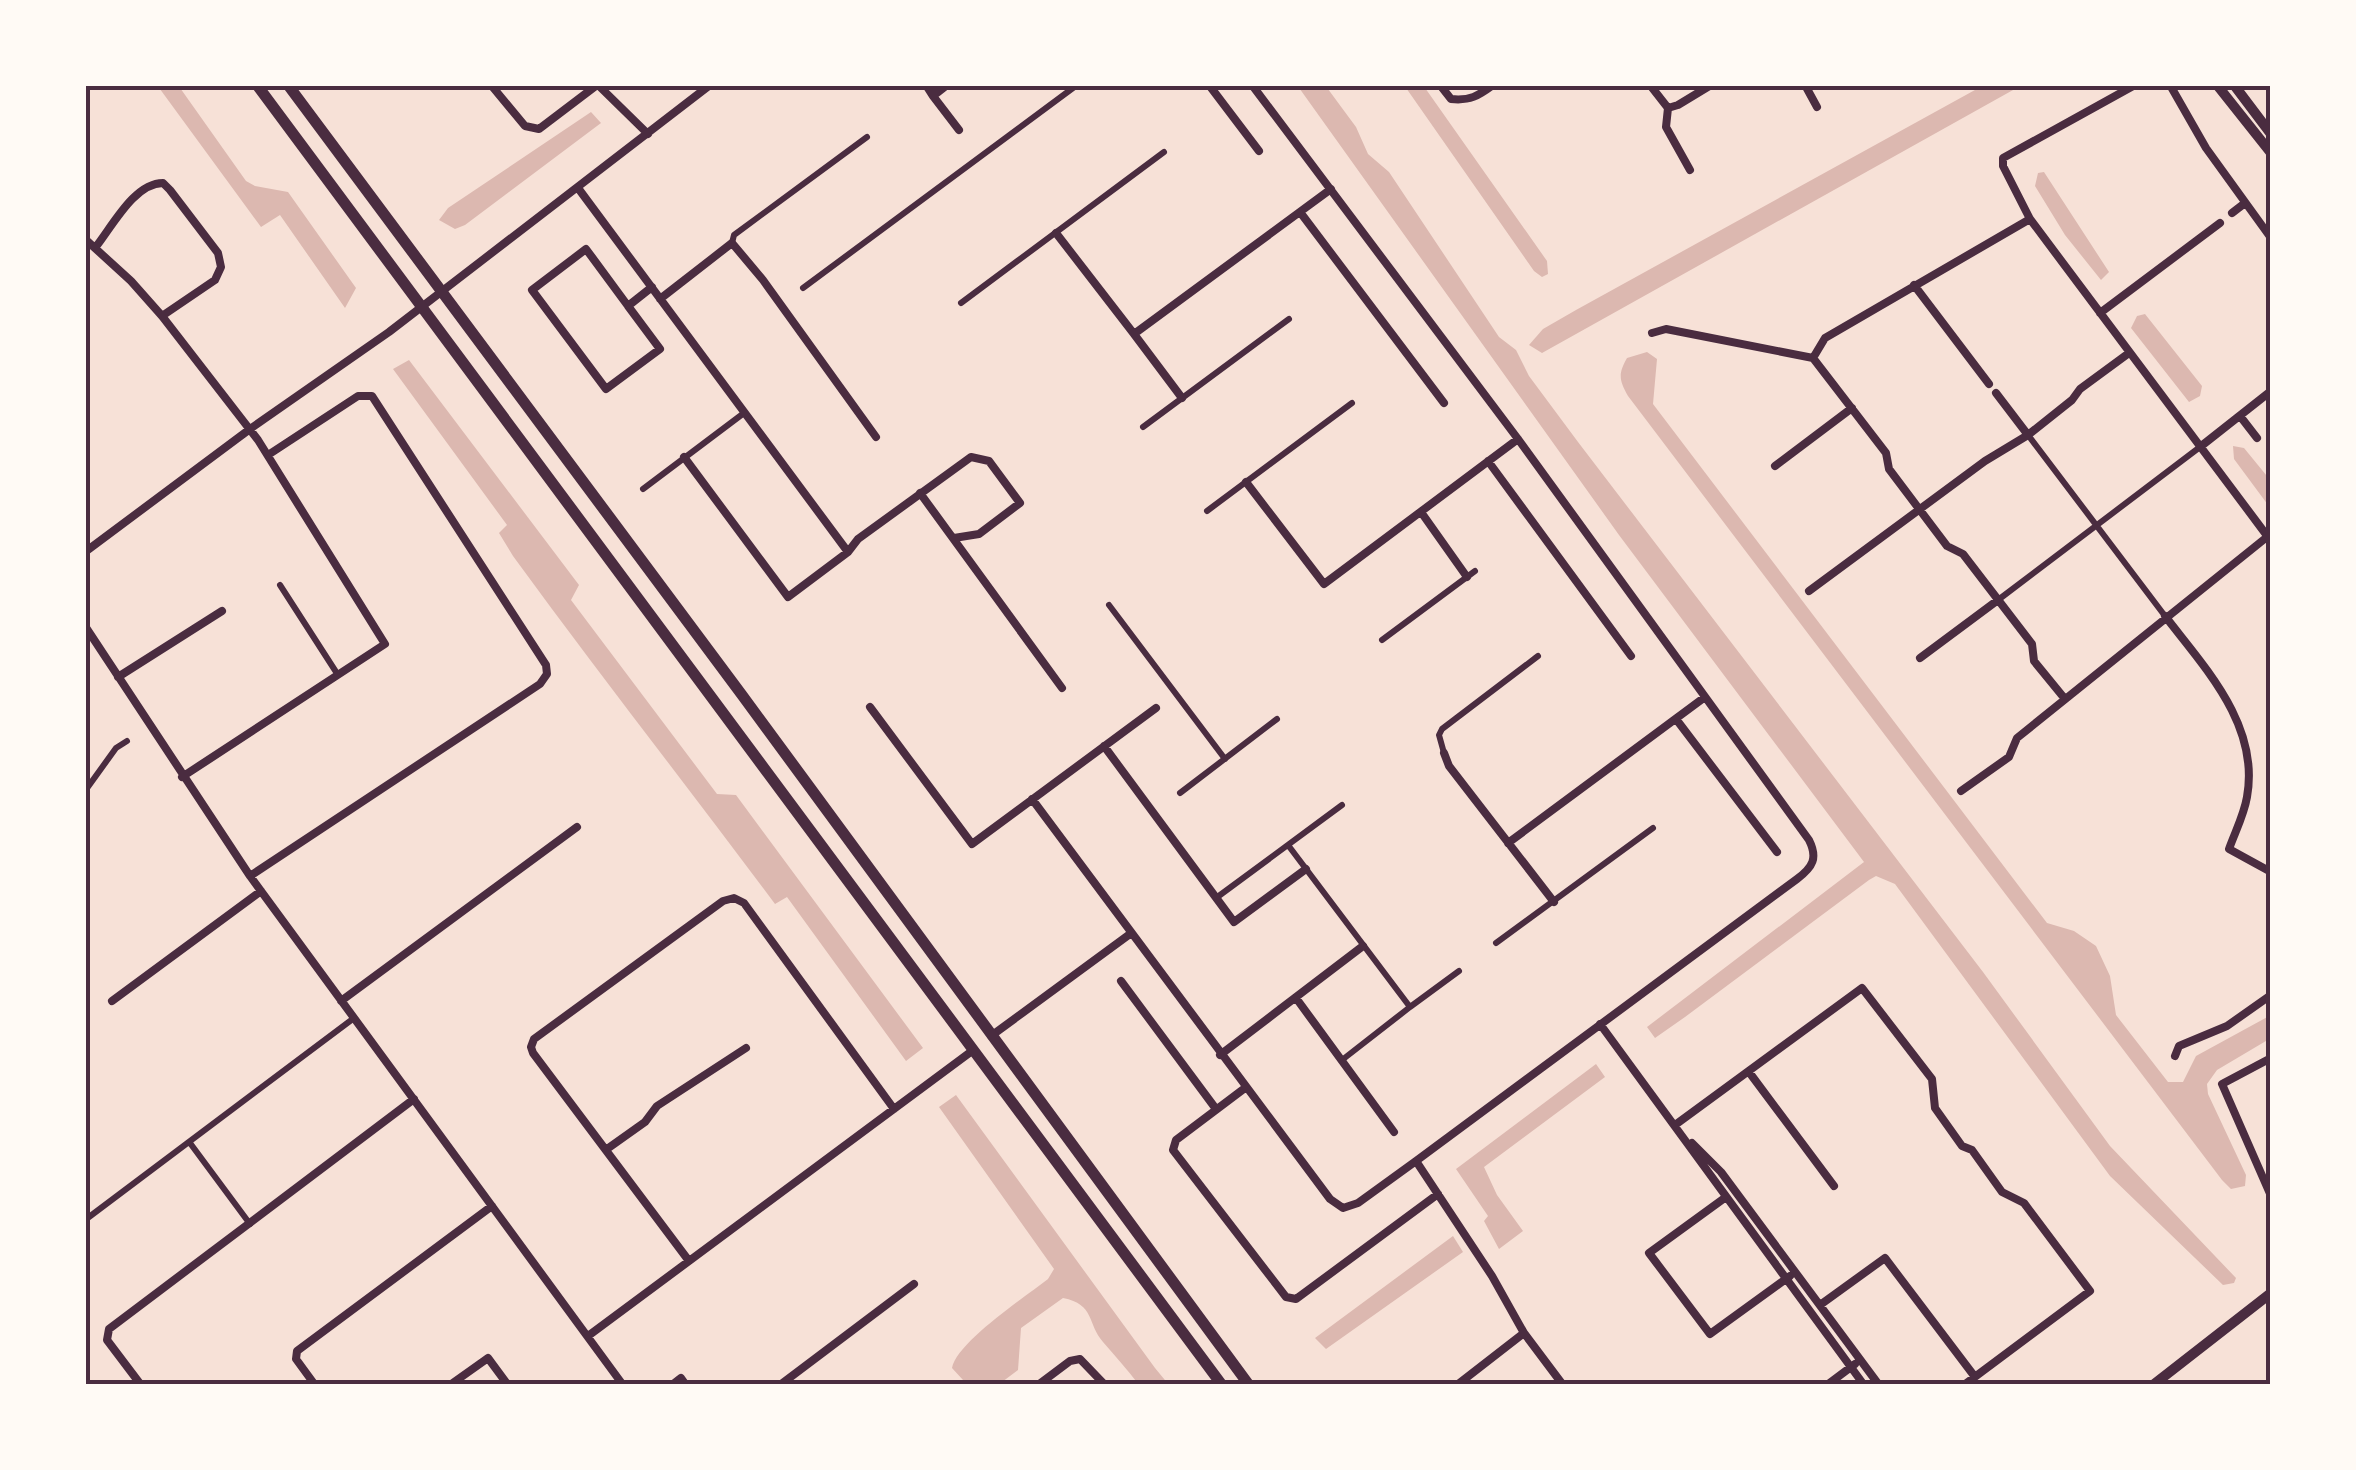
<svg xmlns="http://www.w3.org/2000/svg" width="2356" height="1470" viewBox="0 0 2356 1470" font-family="Rubik,sans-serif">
  <rect width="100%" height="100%" fill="#f7e1d7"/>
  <path fill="#dcb8b0" d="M 157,85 L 178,85 L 246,181 L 255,186 L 288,192 L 356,288 L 345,308 L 280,215 L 261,227 Z
    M 1297,85 L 1325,85 L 1356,127 L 1368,154 L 1389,172 L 1499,337 L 1516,350 L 1529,376 L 1578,442 L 1983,972 L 2110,1146 L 2236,1278 L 2234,1283 L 2223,1285 L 2110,1176 L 1895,884 L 1876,876 L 1869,880 L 1685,1017 L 1655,1038 L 1647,1027 L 1864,862 L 1619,535 Z
    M 1404,85 L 1423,85 L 1547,261 L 1548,274 L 1542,277 L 1534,271 Z
    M 1984,85 L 2022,85 L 1542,353 L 1529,345 L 1543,329 L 1576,310 Z
    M 591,112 L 601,123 L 465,225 L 455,229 L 439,220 L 448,208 Z
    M 2044,172 L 2109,272 L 2101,280 L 2065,235 L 2035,186 L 2038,173 Z
    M 2145,314 L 2202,386 L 2200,396 L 2189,402 L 2131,328 L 2137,316 Z
    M 1647,352 L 1657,359 L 1653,404 L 2047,923 L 2074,931 L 2096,946 L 2110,976 L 2116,1015 L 2168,1082 L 2183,1082 L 2196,1056 L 2271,1015 L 2271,1038 L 2217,1070 L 2207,1084 L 2208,1094 L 2246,1175 L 2245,1186 L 2231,1189 L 2222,1180 L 1628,396 C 1619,380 1618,374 1627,358 Z
    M 409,360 L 579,585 L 571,600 L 717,794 L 736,795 L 923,1048 L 906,1061 L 787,897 L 775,904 C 688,787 598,673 513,556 L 499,533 L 507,525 L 393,369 Z
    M 2233,446 L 2244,448 L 2271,481 L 2271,509 L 2234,459 Z
    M 1596,1064 L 1605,1077 L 1484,1167 L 1497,1195 L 1523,1231 L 1499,1249 L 1484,1221 L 1488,1216 L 1456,1169 Z
    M 956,1095 L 1155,1368 L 1169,1385 L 1139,1385 C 1128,1370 1115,1356 1103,1342 C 1087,1324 1095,1304 1063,1298 L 1021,1328 L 1018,1370 L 998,1385 L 963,1385 L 963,1380 L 952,1368 C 957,1342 1025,1297 1048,1279 L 1054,1269 L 939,1107 Z
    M 1453,1236 L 1463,1252 L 1326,1349 L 1315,1338 Z"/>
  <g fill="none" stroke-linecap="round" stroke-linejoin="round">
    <path stroke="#4a2c40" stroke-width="6" d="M 732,243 L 734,235 L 867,137
      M 803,288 L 1077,85
      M 961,303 L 1164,152
      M 1143,427 L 1289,319
      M 2028,435 L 2165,616
      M 643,489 L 744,413
      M 1207,511 L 1352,403
      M 280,585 L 338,675
      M 1998,600 L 2200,447
      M 1109,605 L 1225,759
      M 1382,640 L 1475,571
      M 1444,753 L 1439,735 L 1442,729 L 1538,656
      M 85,791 L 116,748 L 127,741
      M 1180,793 L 1277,719
      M 1288,845 L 1410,1007 L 1459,971
      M 1216,898 L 1342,805
      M 1496,943 L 1653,828
      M 1342,1060 L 1410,1007
      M 190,1143 L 250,1224
      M 85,1220 L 354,1018"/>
    <path stroke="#4a2c40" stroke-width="8" d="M 491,85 L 525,126 L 539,129 L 597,85
      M 598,85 L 648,134
      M 926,85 L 933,96 L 947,85
      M 1209,85 L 1259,151
      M 1440,85 L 1451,99 C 1470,101 1478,96 1493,85
      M 1650,85 L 1668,108 L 1666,127 L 1690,170
      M 1805,85 L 1817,107
      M 2135,85 L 2003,158 L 2003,166 L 2030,219 L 2271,541
      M 2170,85 L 2206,148 L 2271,238
      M 933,96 L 959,130
      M 1668,108 L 1678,105 L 1711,85
      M 578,188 L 848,552
      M 1300,212 L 1444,403
      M 2232,213 L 2245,203
      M 1056,233 L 1134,334 L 1331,189
      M 85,239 L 131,281 L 162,316 L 258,440 L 385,644 L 182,777
      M 95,248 C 112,227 134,183 163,183 L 170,190 L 218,253 L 221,267 L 215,280 L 162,316
      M 1914,285 L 1989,384
      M 660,299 L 732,243 L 763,280 L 876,437
      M 628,306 L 586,249 L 532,290 L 606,389 L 660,349 L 628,306 L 652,287
      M 2100,313 L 2220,223
      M 1652,333 L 1666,329 L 1813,358 L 1886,453 L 1889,469 L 1947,546 L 1963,554 L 2032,644 L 2034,661 L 2065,699
      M 1134,334 L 1182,398
      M 1813,358 L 1825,338 L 2030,219
      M 1996,393 L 2028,435
      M 2240,416 L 2257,438
      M 2200,447 L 2271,391
      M 684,457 L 788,597 L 848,552 L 858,539 L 971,457 L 989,461 L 1020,503 L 979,534 L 954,538
      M 1488,461 L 1631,656
      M 1775,466 L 1852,408
      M 1246,482 L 1324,584 L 1518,439
      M 920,493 L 1062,688
      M 1421,512 L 1467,577
      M 85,552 L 250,429 L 389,332 L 710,85
      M 1809,591 L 1985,461 L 2028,435 L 2072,400 L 2080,389 L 2129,353
      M 2165,616 C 2205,668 2260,725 2247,797 C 2244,815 2235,832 2229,849 L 2271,872
      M 85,626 L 250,876 L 623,1385
      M 1920,658 L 1998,600
      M 118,677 L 222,611
      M 870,707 L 972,844 L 1156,708
      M 1676,719 L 1777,852
      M 1104,746 L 1234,922 L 1306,869
      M 1444,753 L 1449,766 L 1554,902
      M 1961,791 L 2009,757 L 2017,738 L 2267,537
      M 1032,799 L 1330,1199 L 1343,1208 L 1358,1203 L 1416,1161 L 1797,879 C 1813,867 1818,858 1809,840 L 1518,439 L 1252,85
      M 1508,843 L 1705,697
      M 250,876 L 540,684 L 547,674 L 546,665 L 372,396 L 358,396 L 268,455
      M 1121,981 L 1216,1109
      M 1296,998 L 1394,1132
      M 112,1001 L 261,891
      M 341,1001 L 577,827
      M 1600,1024 L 1864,1385
      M 991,1036 L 1130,934
      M 1220,1055 L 1363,946
      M 2175,1056 L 2179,1046 L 2227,1026 L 2271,995
      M 2271,1058 L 2222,1084 L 2271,1196
      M 1749,1072 L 1834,1186
      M 1245,1088 L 1176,1140 L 1173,1150 L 1286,1297 L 1296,1299 L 1438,1194
      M 1675,1125 L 1862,988 L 1932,1079 L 1935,1108 L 1962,1146 L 1972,1150 L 2002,1192 L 2024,1203 L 2090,1291 L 1964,1385
      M 1692,1143 L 1721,1172 L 1879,1385
      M 607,1149 L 645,1122 L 657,1106 L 746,1048
      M 1416,1161 L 1492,1276 L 1524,1333 L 1457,1385
      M 1726,1197 L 1649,1253 L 1710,1334 L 1790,1276
      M 689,1261 L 533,1053 L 531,1047 L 534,1039 L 723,901 L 734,898 L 744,903 L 894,1109
      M 1820,1305 L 1885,1258 L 1975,1377
      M 1524,1333 L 1563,1385
      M 588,1336 L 972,1051
      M 141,1385 L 107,1340 L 109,1329 L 414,1099
      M 315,1385 L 296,1359 L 297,1351 L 492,1206
      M 450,1385 L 488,1358 L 508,1385
      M 672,1385 L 681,1378 L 686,1385
      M 780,1385 L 914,1284
      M 1038,1385 L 1070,1361 L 1080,1359 L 1105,1385
      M 1827,1385 L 1855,1364"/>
    <path stroke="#4a2c40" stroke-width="10" d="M 2217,85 L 2271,153
      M 2234,85 L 2271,134
      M 2153,1385 L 2271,1293"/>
    <path stroke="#4a2c40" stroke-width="11" d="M 257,85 L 1222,1385
      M 288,85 L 742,695 L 1249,1385"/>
  </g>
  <rect width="2356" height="1470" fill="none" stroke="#fffaf5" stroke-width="175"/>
  <rect x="88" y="88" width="2180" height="1294" fill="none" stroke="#4a2c40" stroke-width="4"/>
</svg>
